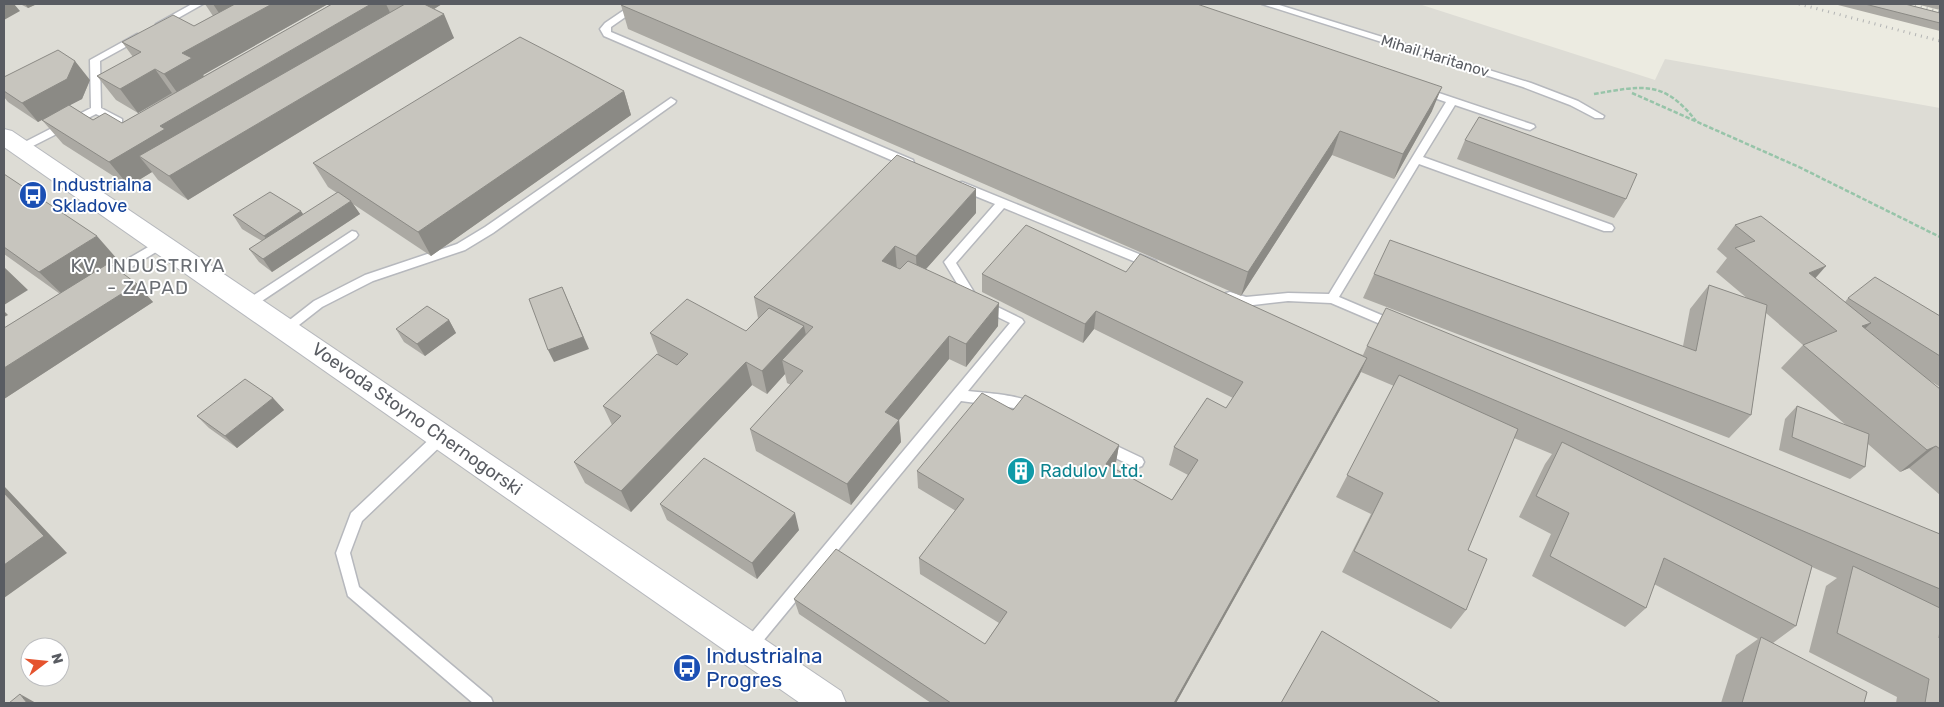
<svg xmlns="http://www.w3.org/2000/svg" width="1944" height="707" viewBox="0 0 1944 707" font-family="Rubik,sans-serif">
  <rect width="100%" height="100%" fill="#ecebe1"/>
  <path fill="#dddcd5" fill-rule="evenodd" d="M 4,4 L 1419,4 L 1655,80 L 1665,59 L 1940,108 L 1940,703 L 4,703 ZM 30,647 L 60,647 L 60,677 L 30,677 Z"/>
  <g fill="none" stroke-linecap="round" stroke-linejoin="round">
    <defs>
      <path id="service" d="M 192,4 L 203,4 L 164,26 L 158,26 L 156,24 Z
        M 633,4 L 644,4 L 611,27 L 611,32 L 913,160 L 914,163 L 909,167 L 905,166 L 604,36 L 600,29 L 605,23 Z
        M 1262,4 L 1276,4 L 1531,83 L 1578,101 L 1604,116 L 1603,118 L 1595,118 L 1570,105 L 1523,87 Z
        M 137,34 L 140,35 L 140,39 L 100,61 L 101,108 L 122,119 L 122,123 L 114,123 L 96,114 L 25,150 L 17,150 L 17,146 L 91,108 L 90,60 Z
        M 1424,88 L 1534,125 L 1535,127 L 1530,130 L 1526,129 L 1455,105 L 1423,157 L 1612,225 L 1614,228 L 1612,231 L 1604,231 L 1419,164 L 1339,297 L 1400,323 L 1402,326 L 1400,329 L 1392,329 L 1331,303 L 1288,301 L 1245,306 L 1226,299 L 1224,296 L 1226,293 L 1230,292 L 1246,297 L 1288,293 L 1329,294 L 1446,102 L 1420,93 L 1419,91 Z
        M 671,98 L 676,101 L 675,103 L 493,233 L 465,250 L 373,281 L 322,307 L 290,332 L 282,332 L 280,329 L 282,326 L 314,301 L 365,275 L 457,244 L 485,227 Z
        M 962,182 L 1156,261 L 1158,264 L 1152,268 L 1148,267 L 1004,208 L 956,263 L 977,297 L 1022,319 L 1024,322 L 968,391 C 984,393 1032,395 1040,409 L 1038,413 L 1033,414 L 1021,409 L 961,401 L 754,652 L 749,654 L 744,652 L 741,647 L 744,642 L 1010,323 L 969,303 L 944,262 L 995,204 L 958,189 L 957,186 L 958,183 Z
        M 352,231 L 356,232 L 358,235 L 356,238 L 253,307 L 245,307 L 243,304 L 245,301 Z
        M 162,239 L 168,243 L 166,246 L 108,281 L 100,281 L 98,278 L 100,275 Z
        M 442,431 L 447,432 L 449,436 L 447,440 L 362,521 L 350,553 L 359,587 L 491,698 L 493,703 L 473,703 L 348,596 L 336,553 L 351,513 L 437,432 Z
        M 1102,439 L 1142,458 L 1144,462 L 1142,466 L 1137,468 L 1132,466 L 1097,449 L 1095,445 L 1097,441 Z"/>
      <path id="tertiary" d="M 4,129 L 12,131 L 841,691 L 846,703 L 800,703 L 4,147 Z"/>
    </defs>
    <use href="#service" stroke="#b6b8bd" stroke-width="3"/>
    <use href="#tertiary" stroke="#b6b8bd" stroke-width="2"/>
    <path stroke="#97c4a9" stroke-width="2.5" stroke-dasharray="4.5 2" stroke-linecap="butt" d="M 1632,93 L 1799,167 L 1940,237
      M 1594,94 C 1642,86 1663,79 1696,121"/>
    <use href="#service" fill="#fff" fill-rule="evenodd"/>
    <use href="#tertiary" fill="#fff" fill-rule="evenodd"/>
    <path stroke="#b2b3b3" stroke-width="3" stroke-dasharray="1 5" stroke-linecap="butt" d="M 1799,4 L 1940,41
      M 1909,4 L 1940,12"/>
  </g>
  <path fill="#aba9a3" d="M 20,4 L 37,4 L 28,8 Z
    M 205,4 L 328,4 L 203,75 L 204,76 L 332,4 L 442,4 L 434,9 L 454,38 L 188,200 L 158,180 L 152,172 L 129,186 L 63,144 L 42,120 L 53,114 L 38,122 L 8,102 L 4,97 L 4,77 L 90,80 L 82,99 L 69,105 L 93,120 L 122,123 L 173,94 L 138,113 L 116,100 L 97,76 L 133,57 L 122,42 L 194,26 L 213,16 Z
    M 1834,4 L 1905,4 L 1940,13 L 1940,31 Z
    M 1916,4 L 1940,4 L 1940,10 Z
    M 621,5 L 1432,111 L 1394,179 L 1332,155 L 1241,296 L 628,29 Z
    M 624,91 L 631,115 L 431,256 L 353,204 L 360,214 L 272,272 L 259,262 L 249,249 L 262,241 L 242,229 L 233,215 L 304,215 L 337,193 L 328,187 L 313,163 Z
    M 1465,140 L 1626,199 L 1614,218 L 1457,159 Z
    M 4,174 L 118,260 L 111,264 L 153,302 L 4,399 L 4,328 L 60,294 L 4,254 Z
    M 976,213 L 926,269 L 998,326 L 966,367 L 949,359 L 899,420 L 901,442 L 851,505 L 756,451 L 750,429 L 791,385 L 787,383 L 785,374 L 767,394 L 752,385 L 631,512 L 585,483 L 574,462 L 612,425 L 603,406 L 658,354 L 650,333 L 746,331 L 758,318 L 754,297 Z
    M 1735,225 L 1815,278 L 1845,302 L 1848,298 L 1940,316 L 1940,387 L 1929,380 L 1940,389 L 1940,495 L 1909,468 L 1900,472 L 1868,444 L 1865,467 L 1850,479 L 1779,450 L 1785,419 L 1797,406 L 1847,426 L 1781,368 L 1803,345 L 1766,313 L 1751,415 L 1729,438 L 1363,298 L 1374,274 L 1683,346 L 1690,309 L 1709,285 L 1748,299 L 1716,272 L 1727,258 L 1717,249 Z
    M 1126,272 L 1363,355 L 1367,346 L 1940,534 L 1940,630 L 1939,638 L 1940,703 L 1896,703 L 1897,697 L 1809,652 L 1826,586 L 1837,578 L 1812,567 L 1796,626 L 1773,643 L 1864,703 L 1721,703 L 1736,655 L 1758,639 L 1654,584 L 1646,608 L 1625,627 L 1532,576 L 1551,534 L 1519,517 L 1545,464 L 1552,454 L 1514,438 L 1468,550 L 1466,610 L 1451,629 L 1342,572 L 1371,514 L 1336,497 L 1394,386 L 1361,372 L 1176,703 L 931,703 L 799,614 L 794,599 L 985,644 L 999,623 L 920,574 L 919,558 L 956,511 L 918,488 L 917,471 L 1013,410 L 1119,445 L 1116,462 L 1112,467 L 1172,500 L 1188,475 L 1169,465 L 1174,447 L 1226,408 L 1233,398 L 1094,329 L 1083,343 L 982,292 L 982,274 Z
    M 449,320 L 456,333 L 425,356 L 404,342 L 396,329 Z
    M 273,398 L 284,410 L 237,448 L 209,428 L 197,416 Z
    M 660,504 L 799,530 L 757,579 L 667,520 Z
    M 1322,631 L 1441,703 L 1281,703 Z"/>
  <path fill="#8b8a85" d="M 4,4 L 14,4 L 20,11 L 4,20 Z
    M 25,4 L 37,4 L 28,8 Z
    M 213,4 L 266,4 L 227,25 Z
    M 272,4 L 328,4 L 203,75 L 208,82 L 181,98 L 164,74 L 182,53 Z
    M 371,4 L 386,4 L 394,21 L 139,156 L 152,172 L 129,186 L 109,162 L 160,126 Z
    M 405,4 L 442,4 L 413,22 Z
    M 444,14 L 454,38 L 188,200 L 169,176 Z
    M 75,61 L 90,80 L 82,99 L 38,122 L 22,103 Z
    M 155,69 L 172,93 L 138,113 L 120,89 Z
    M 1442,87 L 1432,111 L 1394,179 L 1403,154 Z
    M 624,91 L 631,115 L 431,256 L 418,232 Z
    M 1340,131 L 1332,155 L 1241,296 L 1248,272 Z
    M 976,189 L 976,213 L 917,279 L 916,256 Z
    M 351,201 L 360,214 L 272,272 L 263,259 Z
    M 301,211 L 310,224 L 274,249 L 264,236 Z
    M 97,236 L 118,260 L 63,295 L 39,272 Z
    M 895,246 L 897,270 L 882,261 Z
    M 1826,266 L 1805,290 L 1809,273 Z
    M 4,267 L 28,290 L 4,305 Z
    M 137,284 L 153,302 L 4,399 L 4,368 Z
    M 562,287 L 589,349 L 554,362 L 548,350 Z
    M 999,303 L 998,326 L 966,367 L 966,344 Z
    M 4,311 L 8,315 L 4,317 Z
    M 1096,311 L 1094,329 L 1083,343 L 1085,324 Z
    M 449,320 L 456,333 L 425,356 L 417,344 Z
    M 1871,323 L 1847,346 L 1862,326 Z
    M 804,326 L 809,349 L 782,360 L 785,374 L 767,394 L 762,371 Z
    M 949,336 L 949,359 L 899,420 L 901,442 L 851,505 L 847,484 L 885,412 Z
    M 1367,358 L 1359,376 L 1176,703 L 1174,703 Z
    M 746,362 L 752,385 L 631,512 L 621,491 Z
    M 273,398 L 284,410 L 237,448 L 225,436 Z
    M 1119,445 L 1116,462 L 1103,481 L 1106,464 Z
    M 1936,446 L 1909,468 L 1900,472 L 1927,450 Z
    M 4,486 L 67,553 L 4,598 Z
    M 795,513 L 799,530 L 757,579 L 752,563 Z
    M 20,694 L 36,703 L 27,703 Z"/>
  <path fill="#c7c5be" stroke="#8b8a85" d="M 235,4 L 272,4 L 182,53 L 192,58 L 164,74 L 155,69 L 120,89 L 97,76 L 141,52 L 122,42 L 173,15 L 194,26 Z
    M 332,4 L 371,4 L 160,126 L 165,129 L 109,162 L 42,120 L 69,105 L 93,120 L 105,113 L 122,123 Z
    M 405,4 L 424,4 L 444,14 L 169,176 L 139,156 Z
    M 623,4 L 1197,4 L 1442,87 L 1403,154 L 1340,131 L 1248,272 L 621,5 Z
    M 1865,4 L 1905,4 L 1940,13 L 1940,23 Z
    M 520,37 L 624,91 L 418,232 L 313,163 Z
    M 58,50 L 75,61 L 67,79 L 22,103 L 4,91 L 4,77 Z
    M 1479,117 L 1637,174 L 1626,199 L 1465,140 Z
    M 897,155 L 976,189 L 916,256 L 895,246 L 882,261 L 900,269 L 908,261 L 999,303 L 966,344 L 949,336 L 885,412 L 899,420 L 847,484 L 750,429 L 803,371 L 782,360 L 813,327 L 754,297 Z
    M 4,174 L 97,236 L 39,272 L 4,247 Z
    M 270,192 L 301,211 L 264,236 L 233,215 Z
    M 338,192 L 351,201 L 263,259 L 249,249 Z
    M 1761,216 L 1826,266 L 1809,273 L 1871,323 L 1862,326 L 1940,389 L 1940,449 L 1936,446 L 1927,450 L 1803,345 L 1837,331 L 1735,248 L 1755,241 L 1735,225 Z
    M 1026,225 L 1126,272 L 1140,254 L 1367,358 L 1174,703 L 951,703 L 794,599 L 836,549 L 985,644 L 1007,612 L 919,558 L 964,499 L 917,471 L 982,393 L 1013,410 L 1025,395 L 1119,445 L 1106,464 L 1172,500 L 1198,460 L 1174,447 L 1207,398 L 1226,408 L 1243,382 L 1096,311 L 1085,324 L 982,274 Z
    M 1390,240 L 1696,351 L 1709,285 L 1767,305 L 1751,415 L 1374,274 Z
    M 109,263 L 137,284 L 4,368 L 4,328 Z
    M 1875,277 L 1940,316 L 1940,356 L 1848,298 Z
    M 562,287 L 583,337 L 548,350 L 529,299 Z
    M 687,299 L 746,331 L 769,308 L 804,326 L 762,371 L 746,362 L 621,491 L 574,462 L 621,416 L 603,406 L 657,354 L 677,365 L 688,354 L 650,333 Z
    M 427,306 L 449,320 L 417,344 L 396,329 Z
    M 1386,308 L 1940,534 L 1940,589 L 1367,346 Z
    M 1399,375 L 1518,429 L 1468,550 L 1487,559 L 1466,610 L 1354,551 L 1383,493 L 1347,475 Z
    M 245,379 L 273,398 L 225,436 L 197,416 Z
    M 1797,406 L 1869,434 L 1865,467 L 1792,437 Z
    M 1562,442 L 1812,566 L 1796,626 L 1664,558 L 1646,608 L 1550,556 L 1569,513 L 1536,496 Z
    M 704,458 L 795,513 L 752,563 L 660,504 Z
    M 4,493 L 44,536 L 4,565 Z
    M 1853,566 L 1940,608 L 1940,630 L 1939,638 L 1940,638 L 1940,703 L 1925,703 L 1929,679 L 1837,633 Z
    M 1322,631 L 1441,703 L 1281,703 Z
    M 1761,637 L 1867,692 L 1864,703 L 1742,703 Z
    M 20,694 L 27,703 L 9,703 Z"/>
  <defs>
    <symbol id="bus-disc" viewBox="-11 -11 22 22"><circle r="9.5" fill="#1a4fb4" stroke="#fff"/><path d="M-5-6H5V4H4V6H2V4H-2V6H-4V4H-5ZM-3.5-4V0h7V-4ZM-3.5 1.2v1.5H-2V1.2ZM2 1.2v1.5H3.5V1.2Z" fill="#fff"/></symbol>
    <symbol id="building-disc" viewBox="-11 -11 22 22"><circle r="9.5" fill="#0f9aa8" stroke="#fff"/><path d="M-4-6H4V6H1V3H-1V6H-4ZM-2.5-4.3h1.7v1.8h-1.7ZM.8-4.3h1.7v1.8H.8ZM-2.5-1h1.7V.8h-1.7ZM.8-1h1.7V.8H.8Z" fill="#fff"/></symbol>
  </defs>
  <g fill-rule="evenodd">
    <use href="#bus-disc" x="17" y="179" width="32" height="32"/>
    <use href="#building-disc" x="1005" y="455" width="32" height="32"/>
    <use href="#bus-disc" x="671" y="652" width="32" height="32"/>
  </g>
  <g text-anchor="middle" stroke-width="4" stroke-linejoin="round" paint-order="stroke">
    <g font-size="15" fill="#595c62" stroke="#fff">
      <text transform="translate(1435 56) rotate(17)" y="5">Mihail Haritanov</text>
    </g>
    <g font-size="18" fill="#164399" stroke="#fff" text-anchor="start">
      <text x="52" y="191">Industrialna<tspan x="52" dy="21">Skladove</tspan></text>
    </g>
    <g font-size="18" fill="#595c62" stroke="#fff">
      <text transform="translate(417 419) rotate(35)" y="6">Voevoda Stoyno Chernogorski</text>
    </g>
    <g font-size="18" fill="#0d838f" stroke="#fff" text-anchor="start">
      <text x="1040" y="477">Radulov Ltd.</text>
    </g>
    <g font-size="19" letter-spacing="1" fill="#6a6e74" stroke="#fff">
      <text x="148" y="272">KV. INDUSTRIYA<tspan x="148" dy="22">- ZAPAD</tspan></text>
    </g>
    <g font-size="21" fill="#164399" stroke="#fff" text-anchor="start">
      <text x="706" y="663">Industrialna<tspan x="706" dy="24">Progres</tspan></text>
    </g>
  </g>
  <rect width="1944" height="707" fill="none" stroke="#595c62" stroke-width="10"/>
  <g transform="translate(45 662) rotate(74)"><circle r="24" fill="#ffffff" stroke="#bdbec0"/>
  <path d="M0-4L9 19L0 12L-9 19Z" fill="#e5532e"/>
  <text y="-8" font-size="14" font-weight="bold" text-anchor="middle" fill="#595c62">N</text>
  </g>
</svg>
